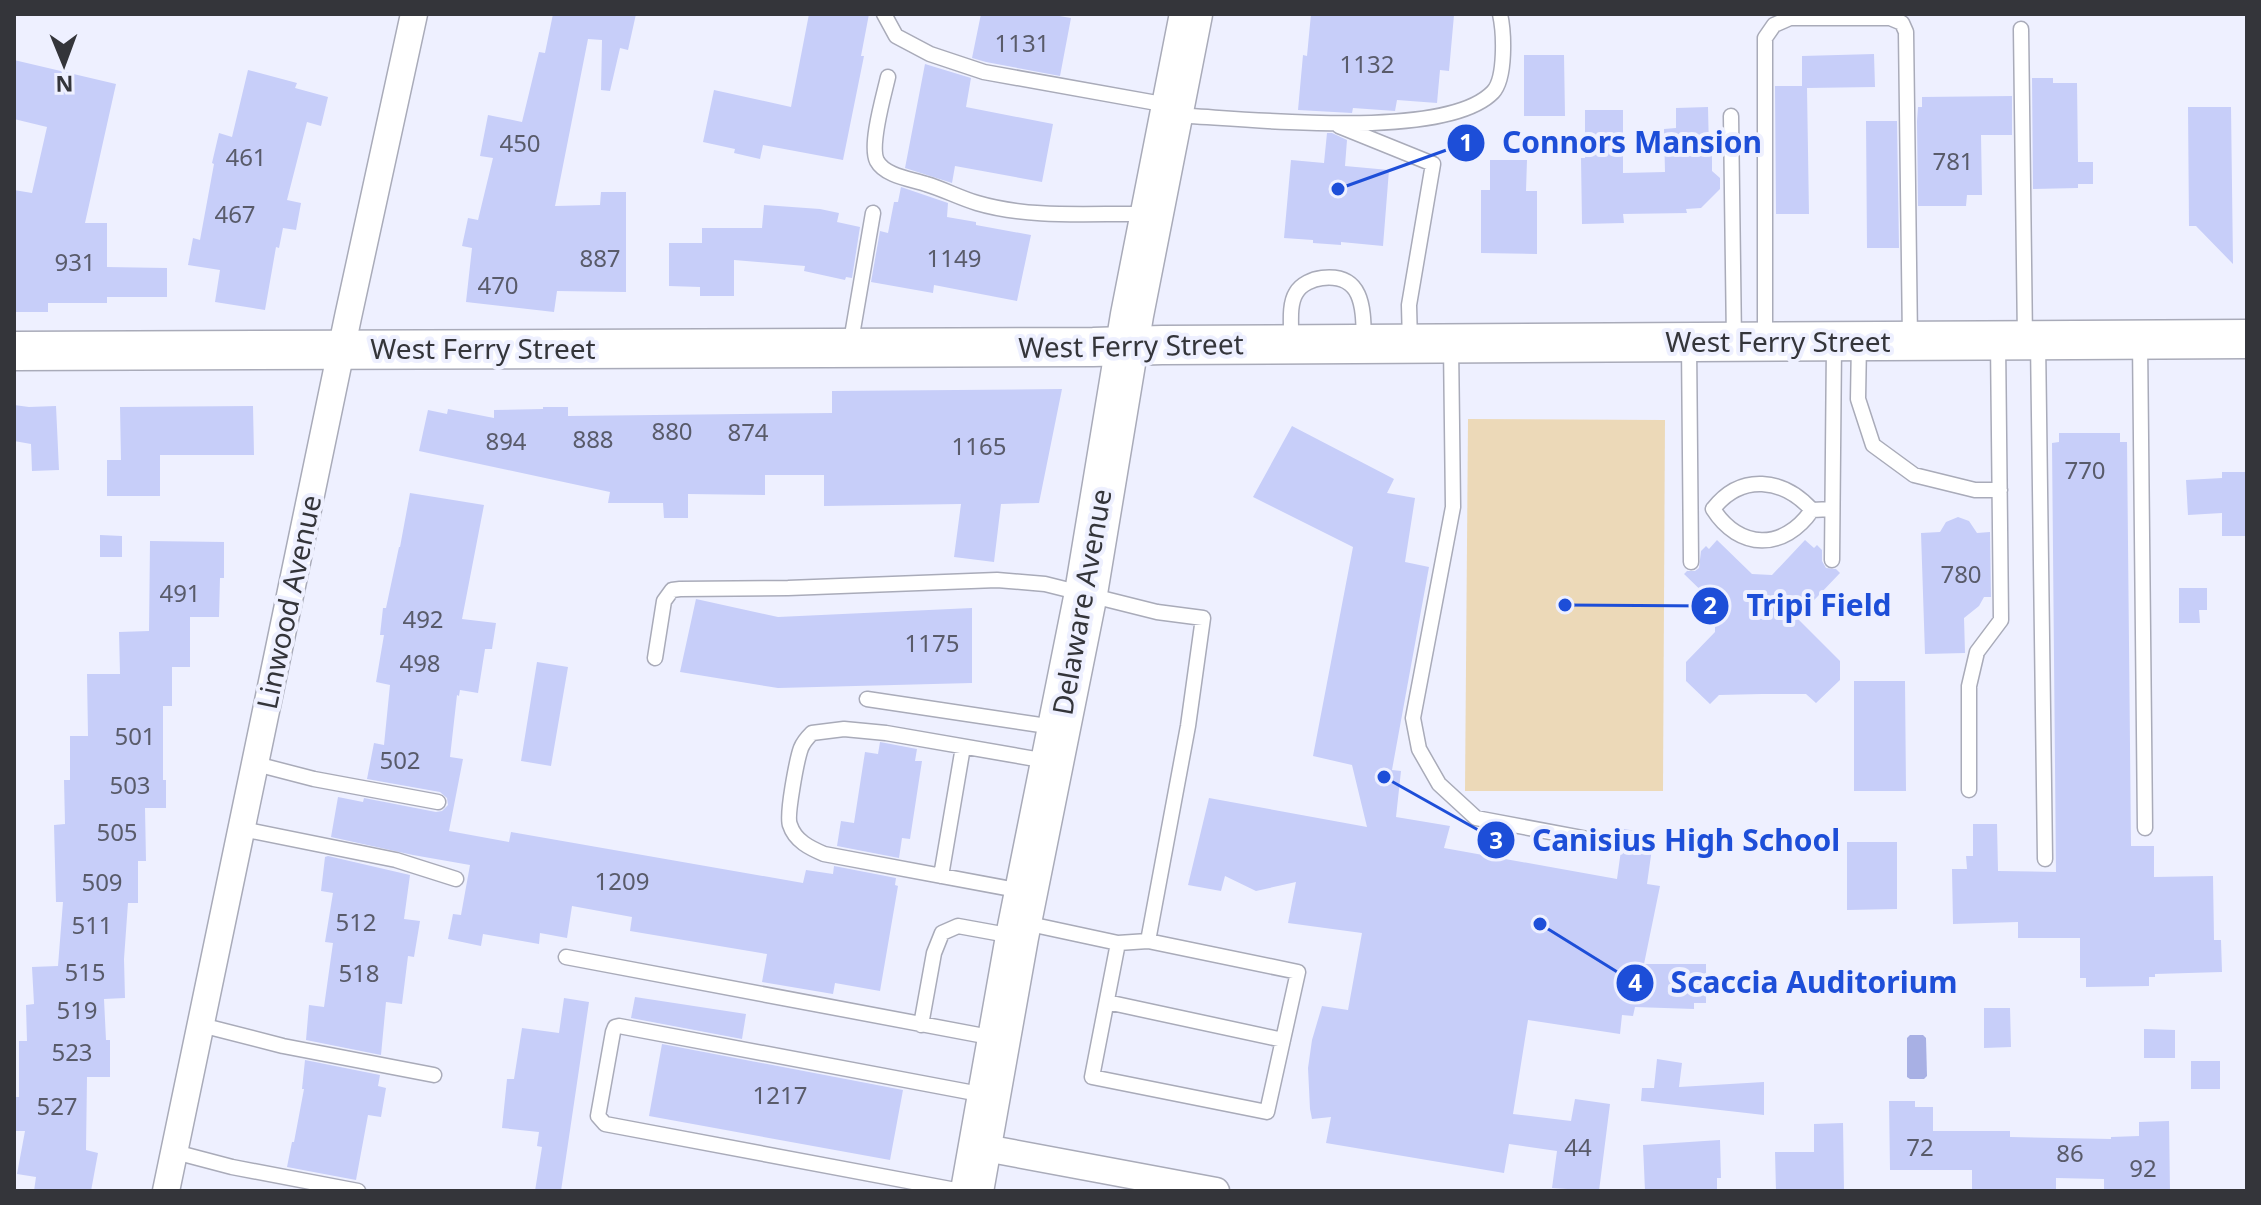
<svg xmlns="http://www.w3.org/2000/svg" width="2261" height="1205" viewBox="0 0 2261 1205" font-family="'Noto Sans',sans-serif">
  <rect width="100%" height="100%" fill="#eef0ff"/>
  <path fill="#ecd9b8" d="M 1468,419 L 1665,420 L 1663,791 L 1465,791 Z"/>
  <path fill="#a8b0e4" d="M 1910,1035 L 1923,1035 L 1926,1038 L 1927,1076 L 1924,1079 L 1910,1079 L 1907,1077 L 1907,1038 Z"/>
  <path fill="#c7cef9" d="M 553,14 L 636,14 L 628,50 L 620,48 L 610,91 L 601,90 L 602,40 L 588,39 L 555,206 L 600,205 L 601,192 L 626,192 L 626,292 L 557,291 L 554,312 L 466,302 L 472,248 L 462,246 L 468,218 L 478,220 L 493,158 L 480,156 L 488,115 L 522,122 L 539,52 L 545,53 Z
    M 809,14 L 869,14 L 861,56 L 864,56 L 843,160 L 763,145 L 760,159 L 734,153 L 735,149 L 703,142 L 714,90 L 791,107 Z
    M 981,14 L 1048,14 L 1071,18 L 1060,76 L 986,62 L 972,58 Z
    M 1311,14 L 1454,15 L 1449,71 L 1440,70 L 1437,103 L 1397,100 L 1395,111 L 1353,108 L 1352,113 L 1298,110 L 1303,55 L 1307,56 Z
    M 1874,54 L 1875,87 L 1807,88 L 1809,214 L 1776,214 L 1775,86 L 1802,86 L 1802,56 Z
    M 1524,55 L 1564,55 L 1565,116 L 1524,116 Z
    M 14,60 L 116,84 L 85,223 L 107,223 L 107,267 L 167,268 L 167,297 L 107,297 L 107,303 L 48,303 L 48,312 L 14,312 L 14,190 L 32,193 L 47,127 L 14,119 Z
    M 925,64 L 971,78 L 966,107 L 1053,124 L 1042,182 L 955,166 L 952,183 L 905,168 Z
    M 248,70 L 297,83 L 295,88 L 328,97 L 321,126 L 307,122 L 287,200 L 301,203 L 296,230 L 283,228 L 279,248 L 276,247 L 265,310 L 215,302 L 220,270 L 188,265 L 193,238 L 200,240 L 214,164 L 212,163 L 219,133 L 232,137 Z
    M 2032,78 L 2053,78 L 2053,83 L 2077,83 L 2078,162 L 2093,162 L 2093,184 L 2078,184 L 2078,188 L 2033,189 Z
    M 2012,96 L 2012,135 L 1981,135 L 1982,195 L 1967,195 L 1966,206 L 1918,206 L 1917,121 L 1918,107 L 1922,107 L 1922,97 Z
    M 1708,107 L 1709,151 L 1712,151 L 1712,171 L 1720,178 L 1720,189 L 1701,208 L 1686,209 L 1687,213 L 1623,214 L 1624,223 L 1582,224 L 1581,158 L 1585,158 L 1585,110 L 1623,110 L 1623,173 L 1665,172 L 1664,129 L 1676,128 L 1676,108 Z
    M 2188,107 L 2231,107 L 2233,264 L 2196,226 L 2189,226 Z
    M 1866,121 L 1897,121 L 1899,248 L 1867,248 Z
    M 1327,133 L 1332,133 L 1347,140 L 1345,166 L 1389,170 L 1383,246 L 1341,242 L 1341,245 L 1313,243 L 1313,240 L 1284,238 L 1291,160 L 1324,163 Z
    M 1490,160 L 1527,160 L 1526,191 L 1537,191 L 1537,254 L 1481,253 L 1481,190 L 1490,190 Z
    M 901,187 L 948,203 L 947,217 L 976,222 L 976,225 L 1031,235 L 1017,301 L 934,285 L 933,293 L 871,282 L 880,231 L 888,233 L 894,202 L 898,202 Z
    M 764,205 L 820,209 L 839,213 L 837,222 L 860,227 L 852,278 L 846,277 L 845,280 L 804,271 L 805,266 L 734,260 L 734,296 L 700,296 L 700,287 L 669,286 L 669,243 L 702,243 L 702,228 L 762,228 Z
    M 1062,389 L 1039,503 L 1001,504 L 994,562 L 954,557 L 961,504 L 824,506 L 824,475 L 765,475 L 765,495 L 688,494 L 688,518 L 664,518 L 663,503 L 608,503 L 610,492 L 419,451 L 428,410 L 447,414 L 448,409 L 494,418 L 494,410 L 543,409 L 543,407 L 568,407 L 568,416 L 832,413 L 832,391 Z
    M 14,405 L 29,407 L 56,406 L 59,470 L 32,471 L 31,444 L 14,441 Z
    M 253,406 L 254,455 L 160,455 L 160,496 L 107,496 L 107,460 L 121,460 L 120,407 Z
    M 1292,426 L 1394,479 L 1387,493 L 1415,498 L 1405,562 L 1429,567 L 1392,770 L 1401,771 L 1396,817 L 1450,826 L 1444,848 L 1617,879 L 1624,829 L 1654,834 L 1647,884 L 1660,886 L 1644,964 L 1706,964 L 1706,1003 L 1694,1003 L 1694,1009 L 1635,1007 L 1633,1016 L 1622,1015 L 1620,1034 L 1528,1020 L 1513,1114 L 1571,1121 L 1575,1099 L 1610,1104 L 1599,1191 L 1552,1188 L 1557,1151 L 1509,1144 L 1504,1173 L 1326,1143 L 1331,1117 L 1312,1119 L 1310,1109 L 1308,1068 L 1312,1040 L 1322,1006 L 1348,1010 L 1362,933 L 1288,923 L 1296,882 L 1256,891 L 1225,876 L 1221,891 L 1188,885 L 1209,798 L 1367,827 L 1352,765 L 1313,756 L 1353,547 L 1253,497 Z
    M 2059,433 L 2120,433 L 2120,442 L 2127,442 L 2131,846 L 2154,846 L 2154,877 L 2213,876 L 2214,940 L 2221,940 L 2222,972 L 2155,974 L 2155,977 L 2149,977 L 2149,986 L 2086,987 L 2086,978 L 2080,978 L 2080,938 L 2018,938 L 2018,922 L 1953,924 L 1952,869 L 1967,869 L 1966,856 L 1973,856 L 1973,824 L 1997,824 L 1998,871 L 2056,872 L 2052,443 L 2059,442 Z
    M 2222,472 L 2247,472 L 2247,536 L 2222,536 L 2222,513 L 2188,515 L 2186,480 L 2222,478 Z
    M 410,493 L 484,505 L 462,619 L 496,623 L 492,649 L 485,649 L 478,693 L 460,690 L 459,696 L 457,695 L 450,757 L 463,759 L 449,831 L 509,842 L 511,832 L 803,883 L 806,870 L 833,874 L 834,866 L 896,878 L 895,885 L 898,886 L 880,991 L 835,983 L 833,994 L 762,982 L 767,954 L 630,931 L 632,917 L 572,906 L 567,938 L 540,933 L 539,944 L 483,934 L 481,946 L 448,939 L 453,914 L 461,915 L 470,865 L 413,855 L 331,837 L 338,797 L 363,802 L 364,798 L 436,812 L 442,811 L 448,805 L 447,798 L 440,792 L 367,779 L 374,743 L 384,745 L 390,685 L 376,682 L 384,635 L 380,635 L 383,608 L 386,608 L 399,547 L 400,547 Z
    M 1958,517 L 1969,521 L 1977,533 L 1990,532 L 1991,597 L 1984,597 L 1979,606 L 1964,618 L 1965,653 L 1925,654 L 1921,533 L 1940,532 L 1946,522 Z
    M 100,535 L 122,536 L 122,557 L 100,557 Z
    M 1717,540 L 1752,574 L 1772,575 L 1805,540 L 1814,548 L 1817,545 L 1822,550 L 1822,561 L 1826,568 L 1836,569 L 1840,573 L 1797,618 L 1840,661 L 1840,680 L 1816,703 L 1806,694 L 1762,694 L 1719,695 L 1710,704 L 1686,681 L 1686,662 L 1715,632 L 1715,604 L 1684,574 L 1687,571 L 1695,571 L 1699,568 L 1701,551 L 1706,546 L 1709,549 Z
    M 150,541 L 224,542 L 224,578 L 220,578 L 219,617 L 190,617 L 190,667 L 172,667 L 172,706 L 163,706 L 163,780 L 166,780 L 166,808 L 145,808 L 146,861 L 138,861 L 138,903 L 128,903 L 124,959 L 125,998 L 104,999 L 106,1040 L 110,1040 L 110,1077 L 87,1077 L 86,1150 L 98,1153 L 91,1191 L 34,1191 L 36,1177 L 17,1174 L 25,1131 L 14,1131 L 14,1097 L 19,1097 L 19,1041 L 27,1041 L 26,1005 L 34,1004 L 32,967 L 58,966 L 63,902 L 56,902 L 54,825 L 65,824 L 64,780 L 70,780 L 70,736 L 88,736 L 87,674 L 120,674 L 119,632 L 149,631 Z
    M 2179,588 L 2207,588 L 2207,610 L 2199,610 L 2200,623 L 2179,623 Z
    M 696,599 L 778,617 L 972,608 L 972,683 L 778,688 L 680,672 Z
    M 537,662 L 568,667 L 551,766 L 521,761 Z
    M 1854,681 L 1905,681 L 1906,791 L 1854,791 Z
    M 880,742 L 917,749 L 915,761 L 922,761 L 910,839 L 902,838 L 899,858 L 837,846 L 841,821 L 854,823 L 865,752 L 878,754 Z
    M 1847,842 L 1897,842 L 1897,909 L 1847,910 Z
    M 328,856 L 410,875 L 404,919 L 420,921 L 414,957 L 408,956 L 402,1004 L 386,1002 L 381,1055 L 306,1040 L 309,1005 L 324,1007 L 333,943 L 325,942 L 333,893 L 321,891 L 325,857 Z
    M 635,997 L 746,1014 L 742,1039 L 631,1018 Z
    M 564,998 L 589,1002 L 561,1191 L 535,1191 L 542,1147 L 537,1146 L 539,1132 L 502,1128 L 507,1079 L 514,1079 L 522,1028 L 559,1033 Z
    M 1984,1008 L 2010,1008 L 2011,1047 L 1984,1048 Z
    M 2144,1029 L 2175,1030 L 2175,1058 L 2144,1058 Z
    M 662,1044 L 903,1090 L 890,1160 L 649,1116 Z
    M 1657,1059 L 1682,1063 L 1679,1087 L 1764,1082 L 1764,1115 L 1641,1101 L 1642,1088 L 1654,1088 Z
    M 305,1060 L 380,1075 L 378,1086 L 386,1088 L 381,1117 L 368,1115 L 356,1180 L 287,1167 L 292,1142 L 294,1142 L 304,1089 L 302,1089 Z
    M 2191,1061 L 2220,1061 L 2220,1089 L 2191,1089 Z
    M 1889,1101 L 1915,1101 L 1915,1107 L 1933,1107 L 1933,1131 L 2010,1131 L 2010,1137 L 2111,1139 L 2111,1137 L 2139,1136 L 2139,1122 L 2169,1121 L 2170,1191 L 2104,1191 L 2104,1179 L 2056,1178 L 2056,1191 L 1972,1191 L 1972,1170 L 1890,1170 Z
    M 1843,1123 L 1844,1191 L 1776,1191 L 1775,1152 L 1814,1152 L 1814,1124 Z
    M 1720,1140 L 1721,1178 L 1717,1178 L 1717,1191 L 1645,1191 L 1643,1145 Z"/>
  <g fill="none" stroke-linecap="round" stroke-linejoin="round">
    <defs>
      <path id="lane" d="M 884,14 L 896,36 L 930,54 L 984,72 L 1168,105
        M 2021,29 L 2025,340
        M 888,77 C 884,95 869,145 877,161 C 885,176 911,179 926,184 C 943,189 960,198 977,203 C 1031,219 1092,213 1147,214
        M 1173,115 C 1243,118 1445,142 1493,92 C 1506,78 1504,32 1500,14
        M 1731,116 L 1734,342
        M 1339,126 L 1433,164 L 1409,305 L 1410,344
        M 2140,340 L 2145,828
        M 1765,341 L 1765,38 L 1774,25 L 1790,18 L 1890,18 L 1902,23 L 1906,32 L 1910,340
        M 2038,341 L 2045,859
        M 1291,342 C 1292,328 1288,306 1296,293 C 1301,284 1313,279 1322,278 C 1366,273 1363,313 1364,344
        M 1859,342 L 1858,399 L 1873,445 L 1914,475 L 1975,490 L 2000,490
        M 1689,343 L 1691,562
        M 1451,344 L 1453,507 L 1413,718 L 1419,749 L 1439,784 L 1476,818 L 1609,843
        M 850,347 L 873,213
        M 1713,509 C 1741,473 1783,478 1812,510 L 1832,509
        M 1713,509 C 1739,550 1784,551 1812,510
        M 1832,560 L 1834,344
        M 655,658 L 664,601 L 672,590 L 680,589 L 788,588 L 997,580 L 1045,584 L 1157,612 L 1203,618 L 1188,726 L 1148,941
        M 867,699 L 1054,727
        M 256,764 L 314,779 L 438,802
        M 1969,790 L 1969,686 L 1977,652 L 2001,620 L 1998,341
        M 242,829 L 396,860 L 456,879
        M 941,876 L 963,747
        M 1022,891 L 824,854 C 810,848 795,841 790,825 C 786,816 797,759 801,748 C 803,743 808,737 812,733 L 844,729 L 886,733 L 1047,761
        M 1025,923 L 1118,943 L 1148,941 L 1298,972 L 1267,1112 L 1092,1077 L 1118,943
        M 566,957 L 995,1038
        M 1107,1002 L 1283,1040
        M 201,1025 L 283,1046 L 434,1075
        M 921,1025 L 934,953 L 942,933 L 958,926 L 1013,936
        M 175,1152 L 232,1167 L 358,1191
        M 961,1191 L 605,1124 L 598,1116 L 613,1032 L 615,1027 L 619,1026 L 985,1095"/>
      <path id="street" d="M 980,1147 L 1216,1191
        M 166,1191 L 348,317 L 414,14"/>
      <path id="secondary" d="M 14,351 L 1093,347 L 1162,345 L 2247,339"/>
      <path id="primary" d="M 972,1191 L 1017,937 L 1086,593 L 1132,315 L 1191,14"/>
    </defs>
    <use href="#lane" stroke="#a9abb9" stroke-width="17"/>
    <use href="#street" stroke="#a9abb9" stroke-width="29"/>
    <use href="#secondary" stroke="#a9abb9" stroke-width="41"/>
    <use href="#primary" stroke="#a9abb9" stroke-width="45"/>
    <use href="#lane" stroke="#fff" stroke-width="14"/>
    <use href="#street" stroke="#fff" stroke-width="26"/>
    <use href="#secondary" stroke="#fff" stroke-width="38"/>
    <use href="#primary" stroke="#fff" stroke-width="42"/>
  </g>
  <g text-anchor="middle" stroke-width="8" stroke-linejoin="round" paint-order="stroke">
    <g font-size="24" fill="#595b6a">
      <text x="1022" y="52">1131</text>
      <text x="1367" y="73">1132</text>
      <text x="520" y="152">450</text>
      <text x="246" y="166">461</text>
      <text x="1953" y="170">781</text>
      <text x="235" y="223">467</text>
      <text x="600" y="267">887</text>
      <text x="954" y="267">1149</text>
      <text x="75" y="271">931</text>
      <text x="498" y="294">470</text>
      <text x="672" y="440">880</text>
      <text x="748" y="441">874</text>
      <text x="593" y="448">888</text>
      <text x="506" y="450">894</text>
      <text x="979" y="455">1165</text>
      <text x="2085" y="479">770</text>
      <text x="1961" y="583">780</text>
      <text x="180" y="602">491</text>
      <text x="423" y="628">492</text>
      <text x="932" y="652">1175</text>
      <text x="420" y="672">498</text>
      <text x="135" y="745">501</text>
      <text x="400" y="769">502</text>
      <text x="130" y="794">503</text>
      <text x="117" y="841">505</text>
      <text x="622" y="890">1209</text>
      <text x="102" y="891">509</text>
      <text x="356" y="931">512</text>
      <text x="92" y="934">511</text>
      <text x="85" y="981">515</text>
      <text x="359" y="982">518</text>
      <text x="77" y="1019">519</text>
      <text x="72" y="1061">523</text>
      <text x="780" y="1104">1217</text>
      <text x="57" y="1115">527</text>
      <text x="1578" y="1156">44</text>
      <text x="1920" y="1156">72</text>
      <text x="2070" y="1162">86</text>
      <text x="2143" y="1177">92</text>
    </g>
    <g font-size="28" fill="#34353a" stroke="#eef0ff">
      <text x="1778" y="352">West Ferry Street</text>
      <text transform="translate(1131 346) rotate(-1)" y="10">West Ferry Street</text>
      <text x="483" y="359">West Ferry Street</text>
      <text transform="translate(289 602) rotate(-78)" y="10">Linwood Avenue</text>
      <text transform="translate(1082 602) rotate(-80)" y="10">Delaware Avenue</text>
    </g>
  </g>
  <path fill="none" stroke="#1d4ed8" stroke-width="3" d="M1338 189L1466 143M1565 605L1710 606M1384 777L1496 840M1540 924L1635 983"/>
  <g fill="#1d4ed8" stroke="#eef0ff" stroke-width="3">
    <circle cx="1338" cy="189" r="8"/>
    <circle cx="1565" cy="605" r="8"/>
    <circle cx="1384" cy="777" r="8"/>
    <circle cx="1540" cy="924" r="8"/>
    <circle cx="1466" cy="143" r="20"/>
    <circle cx="1710" cy="606" r="20"/>
    <circle cx="1496" cy="840" r="20"/>
    <circle cx="1635" cy="983" r="20"/>
  </g>
  <g font-size="24" text-anchor="middle" font-weight="bold" fill="#fff">
    <text x="1466" y="151">1</text>
    <text x="1710" y="614">2</text>
    <text x="1496" y="849">3</text>
    <text x="1635" y="991">4</text>
  </g>
  <g font-size="30" text-anchor="middle" font-weight="bold" fill="#1d4ed8" stroke="#eef0ff" stroke-width="8" stroke-linejoin="round" paint-order="stroke">
    <text x="1632" y="153">Connors Mansion</text>
    <text x="1819" y="616">Tripi Field</text>
    <text x="1686" y="851">Canisius High School</text>
    <text x="1814" y="993">Scaccia Auditorium</text>
  </g>
  <rect width="2261" height="1205" fill="none" stroke="#34353a" stroke-width="32"/>
  <g transform="translate(64 64) rotate(179)" stroke="#eef0ff" stroke-width="6" paint-order="stroke">
  <path d="M0-6L14 30L0 20L-14 30Z" fill="#34353a"/>
  <text y="-12" font-size="22" font-weight="bold" text-anchor="middle" fill="#34353a">N</text>
  </g>
</svg>
